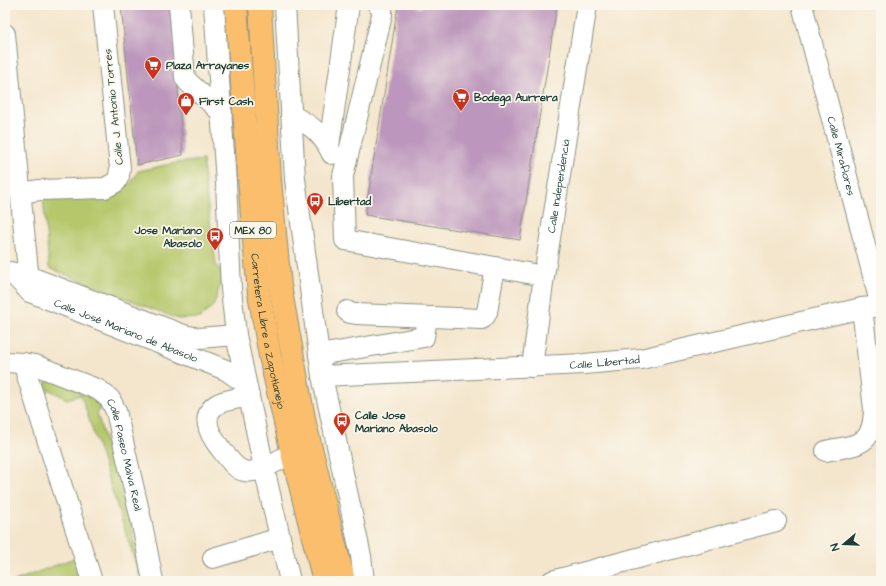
<svg xmlns="http://www.w3.org/2000/svg" width="886" height="586" viewBox="0 0 886 586" font-family="'Architects Daughter',sans-serif">
  <rect width="100%" height="100%" fill="#fbf7ec"/>
  <filter id="ink" filterUnits="userSpaceOnUse"><feTurbulence type="fractalNoise" baseFrequency=".025" numOctaves="2"/><feDisplacementMap in="SourceGraphic" scale="8" xChannelSelector="R" yChannelSelector="G"/><feConvolveMatrix kernelMatrix="1 2 1 2 8 2 1 2 1" color-interpolation-filters="sRGB"/></filter>
  <filter id="wash" filterUnits="userSpaceOnUse"><feTurbulence type="fractalNoise" baseFrequency=".012" numOctaves="4" result="noise"/><feDisplacementMap in="SourceGraphic" scale="16" xChannelSelector="R" yChannelSelector="G"/><feGaussianBlur stdDeviation="0.9" result="paint"/><feColorMatrix in="noise" values="0 0 0 0 0 0 0 0 0 0 0 0 0 0 0 0 0 1.4 0 .05"/><feComposite in="paint" operator="in"/></filter>
  <g filter="url(#wash)">
    <rect width="100%" height="100%" fill="#f4e6cd"/>
    <path fill="#b5c76b" stroke="#6a8250" d="M 203,160 L 205,185 L 216,264 L 223,276 L 214,305 L 200,318 L 178,319 L 49,268 L 43,196 L 116,191 L 131,183 L 138,171 L 175,163 Z
      M 49,377 L 106,401 L 97,412 L 108,453 L 118,450 L 141,580 L 81,395 L 67,399 L 44,387 Z
      M 80,556 L 88,581 L 14,581 Z"/>
    <g id="blocks">
      <path fill="#bc96bc" d="M 121,5 L 172,5 L 183,155 L 137,165 Z
        M 398,5 L 422,8 L 423,5 L 557,5 L 520,240 L 365,215 Z"/>
    </g>
  </g>
  <g filter="url(#ink)">
    <use href="#blocks" fill-opacity="0" stroke="#8a9280" stroke-width="1"/>
    <g fill="none" stroke-linecap="round" stroke-linejoin="round">
      <defs>
        <g id="minor">
          <path d="M 179,5 L 185,78 L 188,82 L 222,113"/>
          <path d="M 214,5 L 226,183 L 231,289 L 236,335 L 264,468 L 290,581"/>
          <path d="M 285,5 L 295,179 L 322,376 L 361,556 L 364,581"/>
          <path d="M 378,5 L 382,9 L 382,15 L 343,176 L 345,240 L 544,276"/>
          <path id="s1" d="M 802,5 L 881,306"/>
          <path d="M 5,34 L 30,292"/>
          <path d="M 291,115 C 311,125 322,133 332,154"/>
          <path d="M 329,146 L 349,5"/>
          <path d="M 20,193 L 40,190 L 105,188 L 116,182 L 119,176 L 120,168 L 103,5"/>
          <path id="s2" d="M 11,272 L 30,292 L 226,370 L 246,384"/>
          <path d="M 18,273 L 28,276 L 184,335 L 199,338 L 236,335"/>
          <path d="M 347,311 L 350,313 L 356,314 L 482,319 L 485,316 L 487,312 L 495,267"/>
          <path d="M 319,355 L 424,337 L 427,317"/>
          <path id="s3" d="M 5,362 L 23,363 L 35,365 L 99,390 L 110,399 L 116,411 L 142,524 L 153,581"/>
          <path d="M 23,363 L 92,581"/>
          <path id="s4" d="M 532,367 L 544,276 L 587,5"/>
          <path id="s5" d="M 322,376 L 584,364 L 641,359 L 862,308 L 881,306"/>
          <path d="M 249,396 C 239,399 225,399 216,405 C 197,418 214,441 224,453 C 229,459 235,469 244,471 C 257,475 280,459 292,453"/>
          <path d="M 826,451 C 858,444 873,447 874,409 L 862,308"/>
          <path d="M 213,558 L 280,538"/>
          <path d="M 552,581 L 776,521"/>
        </g>
        <g id="major">
          <path id="s6" d="M 236,5 L 253,230 L 259,293 L 270,356 L 292,453 L 324,581"/>
          <path d="M 260,5 L 270,180 L 280,286 L 305,424 L 344,581"/>
        </g>
      </defs>
      <use href="#minor" stroke="#8a9280" stroke-width="22"/>
      <use href="#major" stroke="#8a9280" stroke-width="24"/>
      <use href="#minor" stroke="#fff" stroke-width="20"/>
      <use href="#major" stroke="#fabe6d" stroke-width="22"/>
    </g>
  </g>
  <defs>
    <symbol id="supermarket-pin" viewBox="-11 -11 22 30"><path d="M0 17L-7.5 6A9.5 9.5 0 1 1 7.5 6Z" fill="#c8321e" stroke="#fbf7ec"/><path d="M-6-5.5h2.5l.6 2H6L4.5 2H-2.5L-4.4-4H-6ZM-1.5 3.2a1.3 1.3 0 1 0 .1 0ZM3 3.2a1.3 1.3 0 1 0 .1 0Z" fill="#fff"/></symbol>
    <symbol id="shop-pin" viewBox="-11 -11 22 30"><path d="M0 17L-7.5 6A9.5 9.5 0 1 1 7.5 6Z" fill="#c8321e" stroke="#fbf7ec"/><path d="M-5-2.5h2.3a2.7 3.5 0 0 1 5.4 0H5L5.5 6h-11ZM-1.5-2.5h3a1.5 2.3 0 0 0-3 0Z" fill="#fff"/></symbol>
    <symbol id="bus-pin" viewBox="-11 -11 22 30"><path d="M0 17L-7.5 6A9.5 9.5 0 1 1 7.5 6Z" fill="#c8321e" stroke="#fbf7ec"/><path d="M-5-6H5V4H4V6H2V4H-2V6H-4V4H-5ZM-3.5-4V0h7V-4ZM-3.5 1.2v1.5H-2V1.2ZM2 1.2v1.5H3.5V1.2Z" fill="#fff"/></symbol>
  </defs>
  <g fill-rule="evenodd">
    <use href="#supermarket-pin" x="143" y="55" width="20" height="27"/>
    <use href="#supermarket-pin" x="451" y="87" width="20" height="27"/>
    <use href="#shop-pin" x="176" y="91" width="20" height="27"/>
    <use href="#bus-pin" x="305" y="191" width="20" height="27"/>
    <use href="#bus-pin" x="205" y="226" width="20" height="27"/>
    <use href="#bus-pin" x="332" y="411" width="20" height="27"/>
  </g>
  <g text-anchor="middle" stroke-width="3.5" stroke-linejoin="round" paint-order="stroke">
    <rect fill="#fbf7ec" stroke="#61756b" stroke-width="1" x="230" y="222" width="46" height="16" rx="3"/>
    <g font-size="10" font-weight="bold" fill="#1f3d34">
      <text x="253" y="234">MEX 80</text>
    </g>
    <g font-size="11" font-weight="bold" fill="#1f3d34" stroke="#fbf7ec" text-anchor="start">
      <text x="166" y="69">Plaza Arrayanes</text>
      <text x="474" y="101">Bodega Aurrera</text>
      <text x="199" y="105">First Cash</text>
      <text x="328" y="205">Libertad</text>
      <text x="202" y="234" text-anchor="end">Jose Mariano<tspan x="202" dy="13">Abasolo</tspan></text>
      <text x="355" y="419">Calle Jose<tspan x="355" dy="13">Mariano Abasolo</tspan></text>
    </g>
    <g font-size="11" fill="#1f3d34" stroke="#fbf7ec">
      <text transform="translate(113 107) rotate(-96)" y="4">Calle J. Antonio Torres</text>
      <text dy="4" stroke="none"><textPath href="#s1" startOffset="156">Calle Miraflores</textPath></text>
      <text dy="4" stroke="none"><textPath href="#s4" startOffset="183">Calle Independencia</textPath></text>
      <text dy="4" stroke="none"><textPath href="#s2" startOffset="131">Calle José Mariano de Abasolo</textPath></text>
      <text dy="4" stroke="none"><textPath href="#s6" startOffset="328">Carretera Libre a Zapotlanejo</textPath></text>
      <text dy="4" stroke="none"><textPath href="#s5" startOffset="283">Calle Libertad</textPath></text>
      <text dy="4" stroke="none"><textPath href="#s3" startOffset="171">Calle Paseo Malva Real</textPath></text>
    </g>
  </g>
  <rect width="886" height="586" fill="none" stroke="#fbf7ec" stroke-width="20"/>
  <g transform="translate(844 544) rotate(251)" stroke="#fbf7ec" stroke-width="3" paint-order="stroke">
  <path d="M0-3L7 15L0 10L-7 15Z" fill="#1f3d34"/>
  <text y="-6" font-size="11" font-weight="bold" text-anchor="middle" fill="#1f3d34">N</text>
  </g>
</svg>
